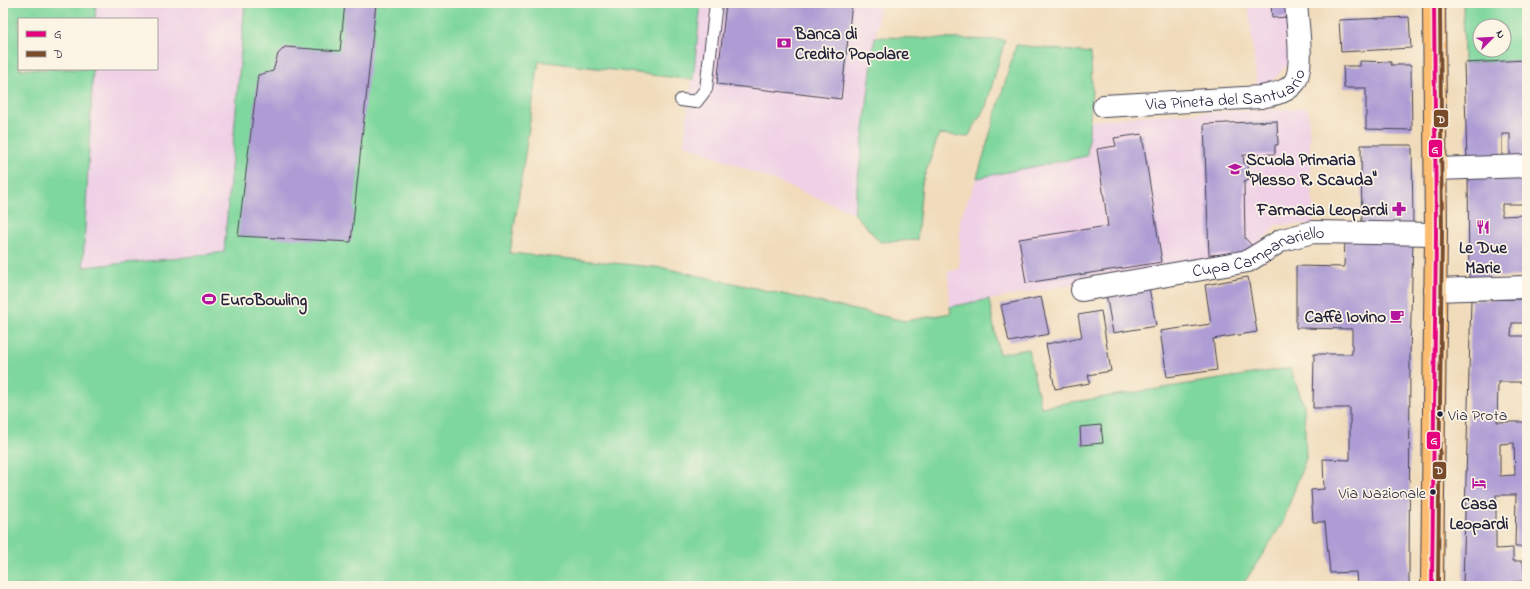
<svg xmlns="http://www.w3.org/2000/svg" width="1530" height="589" viewBox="0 0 1530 589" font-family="'Indie Flower',sans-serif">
  <rect width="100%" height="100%" fill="#fcf5e5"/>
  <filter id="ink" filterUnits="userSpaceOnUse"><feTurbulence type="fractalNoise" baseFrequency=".025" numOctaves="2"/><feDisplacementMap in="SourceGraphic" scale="8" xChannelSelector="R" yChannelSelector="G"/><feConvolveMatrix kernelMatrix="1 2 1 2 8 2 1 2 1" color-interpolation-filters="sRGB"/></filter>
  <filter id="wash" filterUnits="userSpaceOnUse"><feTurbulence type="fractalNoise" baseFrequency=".012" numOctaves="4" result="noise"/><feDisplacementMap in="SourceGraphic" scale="16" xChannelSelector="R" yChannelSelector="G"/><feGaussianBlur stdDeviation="0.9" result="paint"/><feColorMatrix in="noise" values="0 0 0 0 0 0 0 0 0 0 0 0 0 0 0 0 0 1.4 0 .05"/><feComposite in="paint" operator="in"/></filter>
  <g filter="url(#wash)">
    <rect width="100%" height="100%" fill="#f0dcbb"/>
    <path fill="#efd0e6" d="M 96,3 L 245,3 L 224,252 L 179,258 L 82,267 L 93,69 L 157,69 L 157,19 L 95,19 Z
      M 701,3 L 880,3 L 854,213 L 684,144 Z
      M 1248,3 L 1292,3 L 1289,63 L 1273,80 L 1257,87 Z
      M 1308,108 L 1314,224 L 1276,225 L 1249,256 L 1172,266 L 950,307 L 948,272 L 959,269 L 960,219 L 977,178 L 1087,156 L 1089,121 L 1150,115 Z"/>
    <path fill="#7ed79c" stroke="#507c6c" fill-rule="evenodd" d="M 3,3 L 96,3 L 95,19 L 19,19 L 19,69 L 93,69 L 83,267 L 179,258 L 224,252 L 245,3 L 701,3 L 693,80 L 539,61 L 510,253 L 664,268 L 905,321 L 951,313 L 950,307 L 989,299 L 999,354 L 1028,349 L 1041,407 L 1290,368 L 1304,405 L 1306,458 L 1282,524 L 1242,586 L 3,586 Z
      M 1463,3 L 1527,3 L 1527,60 L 1464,63 ZM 1480,26 L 1504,26 L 1504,50 L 1480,50 Z
      M 875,37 L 1005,40 L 986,106 L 968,137 L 939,134 L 922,183 L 917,240 L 880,242 L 854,213 Z
      M 1016,45 L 1091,53 L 1092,91 L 1087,156 L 977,178 Z"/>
    <g id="blocks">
      <path fill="#ae9dd4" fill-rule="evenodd" d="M 345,3 L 376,3 L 351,242 L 238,236 L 258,75 L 273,71 L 278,54 L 285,47 L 340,51 Z
        M 726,3 L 852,3 L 841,99 L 717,84 Z
        M 1271,3 L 1289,3 L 1289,17 L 1272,18 Z
        M 1409,17 L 1411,48 L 1341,52 L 1339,20 Z
        M 1527,60 L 1527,160 L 1510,160 L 1510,134 L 1502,134 L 1502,159 L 1467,161 L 1464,63 Z
        M 1360,61 L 1391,62 L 1391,65 L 1411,65 L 1412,130 L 1366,129 L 1366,88 L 1344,88 L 1343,66 L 1360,66 Z
        M 1277,121 L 1278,145 L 1275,145 L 1275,154 L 1243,155 L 1244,163 L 1248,163 L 1249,180 L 1244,182 L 1245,238 L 1253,247 L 1246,254 L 1209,255 L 1204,124 Z
        M 1142,134 L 1162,262 L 1026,283 L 1019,239 L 1108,226 L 1097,149 L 1116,146 L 1114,138 Z
        M 1361,145 L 1412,145 L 1413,226 L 1362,226 Z
        M 1468,173 L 1527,173 L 1526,204 L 1502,204 L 1502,216 L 1524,215 L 1527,276 L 1469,278 Z
        M 1345,239 L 1413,240 L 1410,355 L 1409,586 L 1357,586 L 1356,572 L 1330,573 L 1325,522 L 1313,522 L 1311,490 L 1324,489 L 1323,459 L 1350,460 L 1350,408 L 1313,408 L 1314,354 L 1352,354 L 1352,329 L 1296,328 L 1296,266 L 1344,267 Z
        M 1248,277 L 1257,332 L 1213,339 L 1217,370 L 1167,377 L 1160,331 L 1211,324 L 1205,285 Z
        M 1149,287 L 1156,326 L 1113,333 L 1106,294 Z
        M 1041,297 L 1049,334 L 1009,342 L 1001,305 Z
        M 1525,299 L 1525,323 L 1512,323 L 1511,336 L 1527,336 L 1526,382 L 1498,382 L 1497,422 L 1527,422 L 1527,547 L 1515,547 L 1516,495 L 1496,495 L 1496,549 L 1513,548 L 1513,561 L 1523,561 L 1525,581 L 1512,582 L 1512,586 L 1463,586 L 1471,300 ZM 1514,443 L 1515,475 L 1500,476 L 1500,444 Z
        M 1101,311 L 1111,371 L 1088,375 L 1090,383 L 1055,389 L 1046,344 L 1082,337 L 1078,315 Z
        M 1101,425 L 1103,443 L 1081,445 L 1080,427 Z"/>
    </g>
  </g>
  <g filter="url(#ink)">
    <use href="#blocks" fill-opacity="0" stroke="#413e4e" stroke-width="1"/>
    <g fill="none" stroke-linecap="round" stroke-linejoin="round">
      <defs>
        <path id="lane" d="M 681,100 L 696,102 L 706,89 L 716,3"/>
        <g id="street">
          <path id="s1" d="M 1104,106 L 1261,97 C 1273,94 1286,93 1294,83 C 1305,69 1297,21 1296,3"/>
          <path d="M 1436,169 L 1527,166"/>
          <path id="s2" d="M 1082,290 L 1248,261 L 1282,240 L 1313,232 L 1436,234"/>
          <path d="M 1435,290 L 1527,287"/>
        </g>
        <path id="primary" d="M 1432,586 L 1436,234 L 1434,3"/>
      </defs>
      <use href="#lane" stroke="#413e4e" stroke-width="14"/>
      <use href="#street" stroke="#413e4e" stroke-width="24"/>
      <use href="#primary" stroke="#413e4e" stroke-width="24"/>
      <use href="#lane" stroke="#fff" stroke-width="12"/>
      <use href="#street" stroke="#fff" stroke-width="22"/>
      <use href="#primary" stroke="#fcbd6f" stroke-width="22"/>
      <defs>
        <path id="bus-1" d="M 1432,586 L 1436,234 L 1434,3"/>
        <path id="bus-2" d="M 1438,586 L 1442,234 L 1440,3"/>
      </defs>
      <use href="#bus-1" stroke="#fcf5e5" stroke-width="7"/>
      <use href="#bus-2" stroke="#fcf5e5" stroke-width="7"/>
      <use href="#bus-1" stroke="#e5007d" stroke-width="4"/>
      <use href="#bus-2" stroke="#7a4b2a" stroke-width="4"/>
    </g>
  </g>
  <defs>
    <symbol id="bank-bare" viewBox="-9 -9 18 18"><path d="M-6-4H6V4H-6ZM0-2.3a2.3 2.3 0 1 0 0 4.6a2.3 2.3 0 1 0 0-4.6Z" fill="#b5179e" stroke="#fcf5e5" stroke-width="2.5" paint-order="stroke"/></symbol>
    <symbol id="school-bare" viewBox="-9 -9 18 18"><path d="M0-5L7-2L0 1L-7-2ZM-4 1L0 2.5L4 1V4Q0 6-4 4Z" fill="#b5179e" stroke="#fcf5e5" stroke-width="2.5" paint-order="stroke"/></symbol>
    <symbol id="pharmacy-bare" viewBox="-9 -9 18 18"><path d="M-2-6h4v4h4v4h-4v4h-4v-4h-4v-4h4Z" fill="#b5179e" stroke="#fcf5e5" stroke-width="2.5" paint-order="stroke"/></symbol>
    <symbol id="restaurant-bare" viewBox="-9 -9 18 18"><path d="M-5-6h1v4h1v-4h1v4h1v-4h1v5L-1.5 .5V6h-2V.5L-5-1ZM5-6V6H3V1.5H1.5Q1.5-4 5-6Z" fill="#b5179e" stroke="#fcf5e5" stroke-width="2.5" paint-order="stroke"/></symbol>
    <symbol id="stadium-bare" viewBox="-9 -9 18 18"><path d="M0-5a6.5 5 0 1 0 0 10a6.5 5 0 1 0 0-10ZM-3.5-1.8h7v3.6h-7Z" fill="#b5179e" stroke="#fcf5e5" stroke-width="2.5" paint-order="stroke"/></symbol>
    <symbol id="cafe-bare" viewBox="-9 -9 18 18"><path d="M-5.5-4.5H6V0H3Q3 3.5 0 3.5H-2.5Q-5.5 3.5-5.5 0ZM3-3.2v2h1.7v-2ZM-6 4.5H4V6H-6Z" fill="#b5179e" stroke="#fcf5e5" stroke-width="2.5" paint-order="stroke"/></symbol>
    <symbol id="hotel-bare" viewBox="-9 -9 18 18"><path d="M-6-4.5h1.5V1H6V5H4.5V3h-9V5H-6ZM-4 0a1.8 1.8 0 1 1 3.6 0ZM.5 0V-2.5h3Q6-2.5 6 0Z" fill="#b5179e" stroke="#fcf5e5" stroke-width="2.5" paint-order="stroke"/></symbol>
  </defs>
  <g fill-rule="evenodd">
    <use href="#bank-bare" x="774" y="33" width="20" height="20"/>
    <use href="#school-bare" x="1225" y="159" width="20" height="20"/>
    <use href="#pharmacy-bare" x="1389" y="199" width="20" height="20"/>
    <use href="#restaurant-bare" x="1473" y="217" width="20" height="20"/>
    <use href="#stadium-bare" x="199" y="289" width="20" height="20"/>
    <use href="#cafe-bare" x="1387" y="306" width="20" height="20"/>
    <use href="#hotel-bare" x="1469" y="473" width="20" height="20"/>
  </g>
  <g fill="#22223b" stroke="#fcf5e5" stroke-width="1.5">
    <circle cx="1440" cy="414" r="3.5"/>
    <circle cx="1433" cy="492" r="3.5"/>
  </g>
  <g text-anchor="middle" stroke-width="3.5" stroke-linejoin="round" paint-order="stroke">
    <g font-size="16" fill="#22223b" stroke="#fcf5e5" text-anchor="start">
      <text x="1448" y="420">Via Prota</text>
      <text x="1426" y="498" text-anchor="end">Via Nazionale</text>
    </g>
    <g font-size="17" font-weight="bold" fill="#22223b" stroke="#fcf5e5" text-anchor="start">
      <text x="795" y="39">Banca di<tspan x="795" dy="20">Credito Popolare</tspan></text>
      <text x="1246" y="165">Scuola Primaria<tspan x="1246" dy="20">"Plesso R. Scauda"</tspan></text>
      <text x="1388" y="215" text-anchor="end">Farmacia Leopardi</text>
      <text x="1483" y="253" text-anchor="middle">Le Due<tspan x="1483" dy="20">Marie</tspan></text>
      <text x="220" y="305">EuroBowling</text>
      <text x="1386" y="322" text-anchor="end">Caffè Iovino</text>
      <text x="1479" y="509" text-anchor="middle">Casa<tspan x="1479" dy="20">Leopardi</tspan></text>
    </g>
    <g font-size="17" fill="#22223b" stroke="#fcf5e5">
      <text dy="6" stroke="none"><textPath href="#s1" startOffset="125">Via Pineta del Santuario</textPath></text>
      <text dy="6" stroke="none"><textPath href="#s2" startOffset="182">Cupa Campanariello</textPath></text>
    </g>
  </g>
  <g stroke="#fcf5e5" stroke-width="1.5">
    <rect x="1433" y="109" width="16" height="19" rx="4" fill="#7a4b2a"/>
    <rect x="1428" y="139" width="15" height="19" rx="4" fill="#e5007d"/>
    <rect x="1426" y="431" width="15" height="19" rx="4" fill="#e5007d"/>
    <rect x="1432" y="461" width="15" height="19" rx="4" fill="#7a4b2a"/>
  </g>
  <g font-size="11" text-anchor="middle" font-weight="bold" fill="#fff">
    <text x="1441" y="123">D</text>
    <text x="1435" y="153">G</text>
    <text x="1434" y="444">G</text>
    <text x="1439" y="474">D</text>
  </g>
  <rect width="1530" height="589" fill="none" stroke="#fcf5e5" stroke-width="16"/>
  <rect x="18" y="18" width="140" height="52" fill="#fcf5e5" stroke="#a5a1a1"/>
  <rect x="26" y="31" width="20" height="6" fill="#e5007d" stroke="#a5a1a1"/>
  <text x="54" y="38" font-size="12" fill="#22223b">G</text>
  <rect x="26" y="51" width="20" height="6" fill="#7a4b2a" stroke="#a5a1a1"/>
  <text x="54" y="58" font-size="12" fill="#22223b">D</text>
  <g transform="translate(1492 38) rotate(66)"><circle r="19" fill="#fcf5e5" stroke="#a5a1a1"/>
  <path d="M0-3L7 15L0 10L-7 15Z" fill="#b5179e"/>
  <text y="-6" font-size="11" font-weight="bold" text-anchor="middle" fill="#22223b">N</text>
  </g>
</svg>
